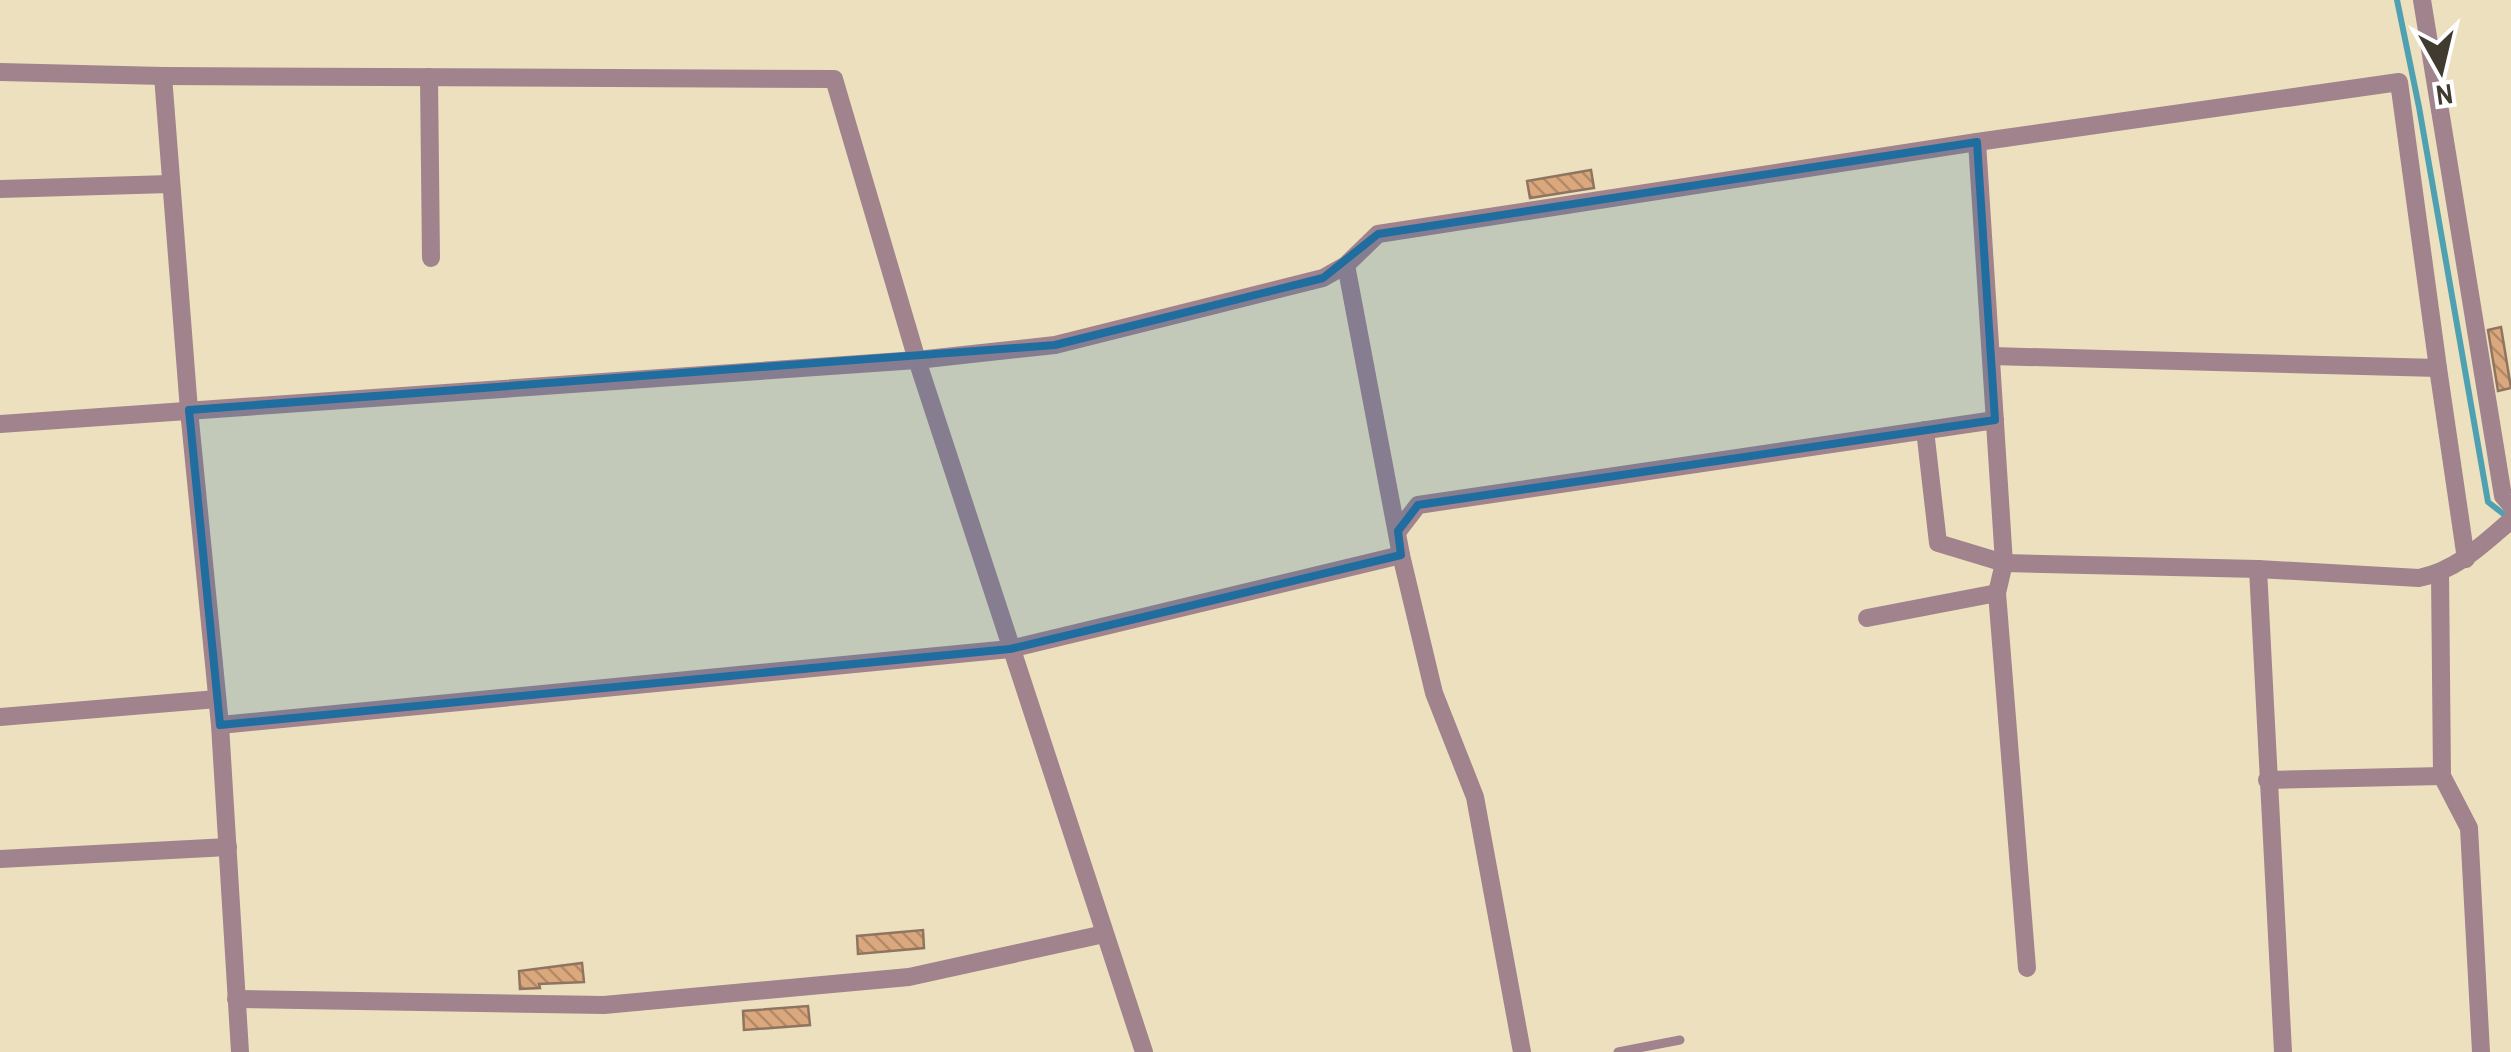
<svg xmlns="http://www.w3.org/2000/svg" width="2511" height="1052" viewBox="0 0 2511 1052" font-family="'Archivo Narrow',sans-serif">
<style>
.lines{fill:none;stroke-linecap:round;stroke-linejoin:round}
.stream{stroke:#4fa1b2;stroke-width:6}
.building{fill:url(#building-back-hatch);stroke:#8f7560;stroke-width:2.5}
.lane{stroke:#a0838c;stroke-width:9}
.street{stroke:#a0838c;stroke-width:18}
.marked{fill:#206da0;fill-opacity:0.2;stroke:#206da0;stroke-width:8;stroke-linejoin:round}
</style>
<defs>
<pattern id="building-back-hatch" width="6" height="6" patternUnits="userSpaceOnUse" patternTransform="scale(2.5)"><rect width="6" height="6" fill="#dba87d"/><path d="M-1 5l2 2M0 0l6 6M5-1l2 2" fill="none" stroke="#b38a67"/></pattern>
</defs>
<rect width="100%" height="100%" fill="#ede0bf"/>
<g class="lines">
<polyline class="stream" points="2397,0 2419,107 2488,502 2510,519"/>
</g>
<g class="building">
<polygon points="1591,170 1594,188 1530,198 1527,181"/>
<polygon points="2501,327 2511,388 2498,391 2488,330"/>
<polygon points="923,930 924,948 858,954 857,936"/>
<polygon points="582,963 584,982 539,984 540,988 520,989 519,971"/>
<polygon points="808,1006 810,1025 744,1030 743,1011"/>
</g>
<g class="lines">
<polyline class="lane" points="1618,1052 1680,1040"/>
<g class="street">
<polyline points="2422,0 2503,496 2511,505"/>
<polyline points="0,72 163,76 834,79 917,360 1144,1052"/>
<polyline points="163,76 189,410 220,725 240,1052"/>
<polyline points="429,77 431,258"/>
<polyline points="1977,142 2004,563 1997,593 2027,968"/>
<polyline points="0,189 170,184"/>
<polyline points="1346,265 1401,555 1434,693 1475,797 1522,1052"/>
<polyline points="2438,368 2466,559"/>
<polyline points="0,424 917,360 1055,345 1323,278 1346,265 1378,234 1977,142 2399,82 2438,368 1992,356"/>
<path d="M 1925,430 L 1938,543 L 2004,563 L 2258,569 L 2419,578 C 2457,570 2482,545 2511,520"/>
<polyline points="1398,531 1418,505 1995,420"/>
<polyline points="2258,569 2283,1052"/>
<polyline points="1867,618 1997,593"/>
<polyline points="0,717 217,699"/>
<polyline points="220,725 1010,649 1401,555"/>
<polyline points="2442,776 2469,828 2481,1052"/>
<polyline points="2267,780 2442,776 2440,573"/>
<polyline points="0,859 228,847"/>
<polyline points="236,999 604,1005 909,977 1104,934"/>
</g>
</g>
<path class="marked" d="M 1977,142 L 1995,420 L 1418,505 L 1398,531 L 1401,555 L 1010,649 L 220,725 L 189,410 L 1055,345 L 1323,278 L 1378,234 Z"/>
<g transform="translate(2441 70) rotate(172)" stroke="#ffffff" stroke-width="8" paint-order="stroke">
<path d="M0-8L18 38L0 25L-18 38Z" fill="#403b2e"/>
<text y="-15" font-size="28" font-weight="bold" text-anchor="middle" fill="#403b2e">N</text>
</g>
</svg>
